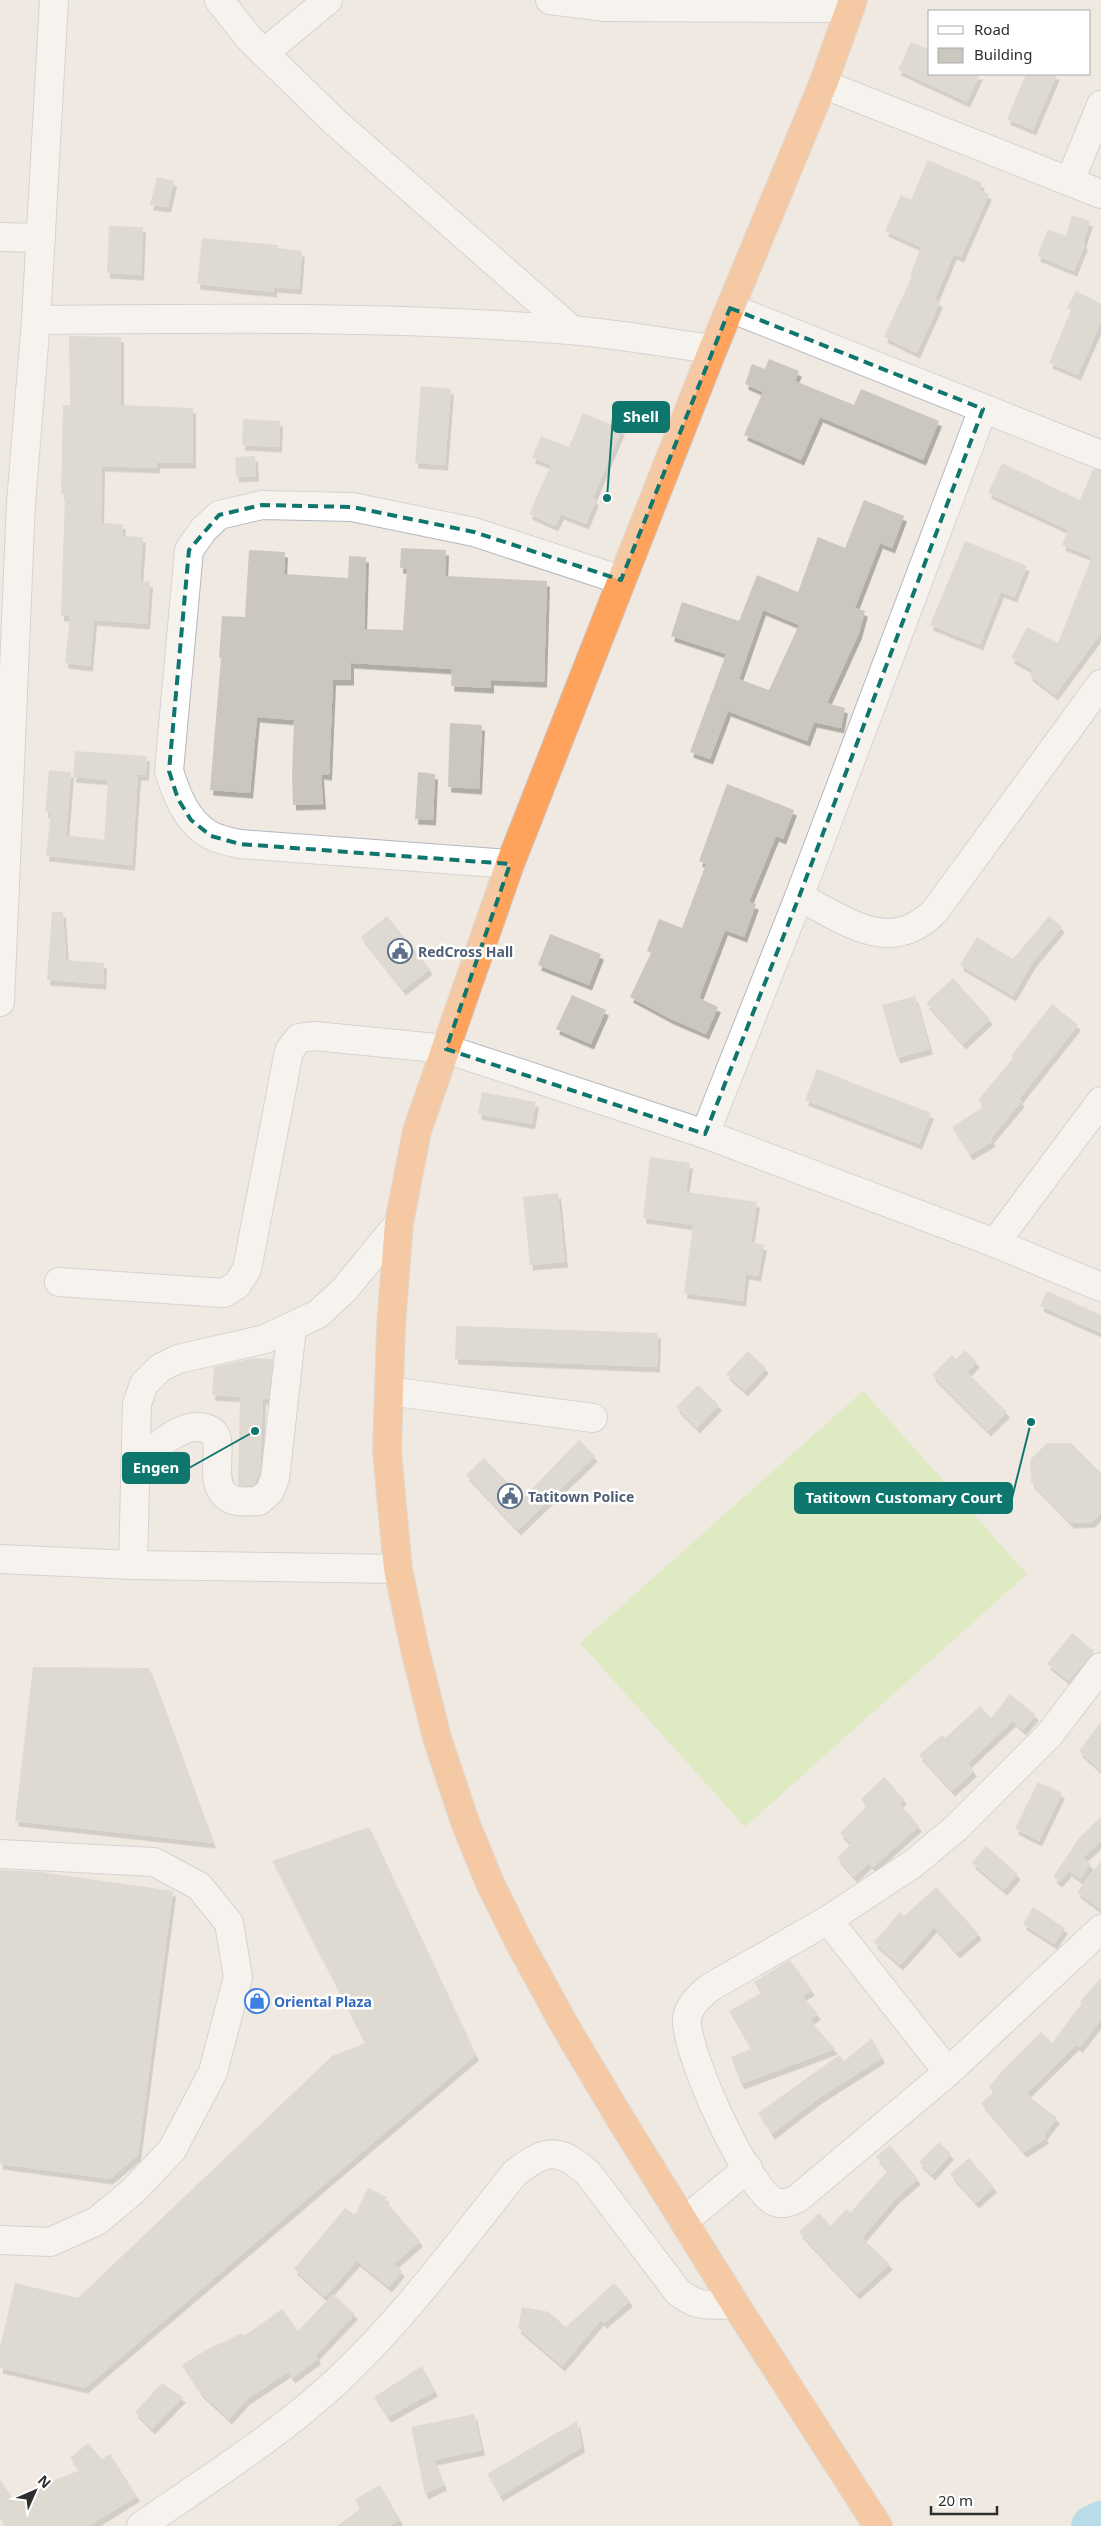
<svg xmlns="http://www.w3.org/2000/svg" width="1101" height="2526" viewBox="0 0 1101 2526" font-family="'Noto Sans',sans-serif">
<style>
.pitch{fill:#c9ec9a}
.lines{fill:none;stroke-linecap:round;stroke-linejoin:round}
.river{stroke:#75cff0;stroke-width:40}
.building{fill:#cbc7bf;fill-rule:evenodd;filter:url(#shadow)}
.minor-casing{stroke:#b4b7c1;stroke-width:30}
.highway-casing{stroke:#c9c9c9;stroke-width:30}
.minor{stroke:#fff;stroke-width:28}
.highway{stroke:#ffa35c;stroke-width:28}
.marked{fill:none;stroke:#0f766e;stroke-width:4;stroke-dasharray:10 6;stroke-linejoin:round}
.labels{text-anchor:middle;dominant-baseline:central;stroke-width:5;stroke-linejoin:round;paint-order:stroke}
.service-label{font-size:14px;font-weight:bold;fill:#4e5e75;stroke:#fff;text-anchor:start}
.shop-label{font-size:14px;font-weight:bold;fill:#366cbe;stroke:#fff;text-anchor:start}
.leader{fill:none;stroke:#0f766e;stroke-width:2}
.callout-dot{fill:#0f766e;stroke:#fff;stroke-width:2}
.callout{fill:#0f766e;stroke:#0f766e;stroke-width:2}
.callout-label{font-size:15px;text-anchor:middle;font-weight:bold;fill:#fff}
</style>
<defs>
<filter id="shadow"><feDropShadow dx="3" dy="5.5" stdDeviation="0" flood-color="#0004"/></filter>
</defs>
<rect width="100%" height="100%" fill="#efe9e1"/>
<polygon class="pitch" points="863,1391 1027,1574 745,1827 580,1643"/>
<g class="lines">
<polyline class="river" points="1091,2526 1101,2521"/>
</g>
<g class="building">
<polygon points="911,42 930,50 930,74 980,74 967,102 898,70"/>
<polygon points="1026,74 1057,74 1033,130 1007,119"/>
<polygon points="928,160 982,183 979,190 989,194 961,257 954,254 935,299 940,302 917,353 884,337 912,276 910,275 921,247 885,231 901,195 911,200"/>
<polygon points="157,177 174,181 168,207 150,205"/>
<polygon points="1072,215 1090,221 1083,243 1085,244 1074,271 1037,256 1048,229 1066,236"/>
<polygon points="109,226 143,227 141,275 107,273"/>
<polygon points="202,238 278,245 278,248 302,251 299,289 274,287 274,292 197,284"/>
<polygon points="1076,291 1101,304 1101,322 1078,375 1049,363 1071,310 1067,308"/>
<polygon points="69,336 121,337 121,405 193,408 193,463 157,463 157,468 102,466 101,523 123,524 122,536 143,537 140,581 150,582 147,624 94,620 90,666 65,663 70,616 61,616 65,494 61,494 63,405 70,405"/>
<polygon points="769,359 799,371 795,381 854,405 861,389 939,421 923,460 820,417 801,460 744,435 763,392 745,384 752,364 765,369"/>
<polygon points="421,386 451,389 445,465 415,463"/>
<polygon points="583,413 622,429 593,498 596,500 586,524 561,514 555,526 529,514 551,465 532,458 541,436 569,447"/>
<polygon points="243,419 280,421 279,447 242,445"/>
<polygon points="255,456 256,476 236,477 235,457"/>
<polygon points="1002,463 1080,500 1093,469 1101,470 1101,633 1055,695 1029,675 1033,670 1011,658 1027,627 1058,643 1092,557 1062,545 1068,530 988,493"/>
<path d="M 864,500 L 904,516 L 892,548 L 880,543 L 855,608 L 865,611 L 859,633 L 827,703 L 845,708 L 841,728 L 814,722 L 807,741 L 728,711 L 710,759 L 690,752 L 726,654 L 671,636 L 682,602 L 739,621 L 757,575 L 798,592 L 818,537 L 845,548 ZM 763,610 L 799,625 L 769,690 L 739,679 Z"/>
<polygon points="965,541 1027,566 1014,597 1001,592 980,645 930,625"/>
<polygon points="401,548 446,550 445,576 547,581 544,682 491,680 491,688 451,686 452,669 351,663 351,680 333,680 329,775 321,774 323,804 293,805 292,776 294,720 257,717 250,793 210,790 221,658 219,658 222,616 245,617 249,550 285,552 284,574 348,578 349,556 366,557 364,629 403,630 407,569 400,568"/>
<polygon points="450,723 482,725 479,789 448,787"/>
<polygon points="75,751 147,756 146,775 138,775 132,865 46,856 51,813 45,812 49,770 71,772 66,835 104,840 108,780 73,777"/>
<polygon points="418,772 435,774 433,820 415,819"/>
<polygon points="727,784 794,810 783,839 776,836 749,902 756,904 744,937 725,930 699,998 718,1007 706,1034 671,1019 630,997 651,953 647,951 659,919 682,928 706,864 699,861"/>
<polygon points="52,912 63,912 66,960 104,963 103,984 47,980"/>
<polygon points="387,916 430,969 403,990 361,937"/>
<polygon points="1049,916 1062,927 1033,962 1013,996 960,965 977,937 1013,959"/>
<polygon points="550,934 601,954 589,985 538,965"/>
<polygon points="953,978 990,1019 963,1044 926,1003"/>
<polygon points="572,995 606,1010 591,1044 556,1029"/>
<polygon points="915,996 930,1049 897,1058 882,1005"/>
<polygon points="1052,1004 1078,1025 1019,1099 1022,1101 991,1138 993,1141 970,1155 952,1127 985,1106 978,1100 1013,1058 1011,1056"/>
<polygon points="817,1069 931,1113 919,1144 805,1100"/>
<polygon points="482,1092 536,1102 532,1124 478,1114"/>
<polygon points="650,1157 690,1163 686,1192 757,1202 751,1242 764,1245 758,1276 746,1274 743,1301 684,1293 693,1225 643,1218"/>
<polygon points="558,1193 565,1262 530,1265 523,1197"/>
<polygon points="1047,1291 1101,1315 1101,1333 1040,1306"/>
<polygon points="456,1326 658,1333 657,1367 455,1359"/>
<polygon points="965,1350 977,1362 967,1372 1007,1412 988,1431 932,1375 952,1355 956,1359"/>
<polygon points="748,1351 766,1368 745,1391 726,1374"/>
<polygon points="254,1358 273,1359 268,1399 263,1399 260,1474 253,1486 240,1486 238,1485 240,1397 212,1395 214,1367"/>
<polygon points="698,1385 719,1405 697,1428 676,1407"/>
<polygon points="579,1440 595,1456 518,1530 466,1475 484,1458 523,1498"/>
<polygon points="1047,1443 1071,1443 1101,1473 1101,1513 1092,1522 1071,1523 1031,1482 1030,1460"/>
<polygon points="1072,1633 1094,1651 1069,1681 1047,1664"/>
<polygon points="33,1667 149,1668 213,1843 15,1821"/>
<polygon points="1010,1694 1036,1715 1023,1730 1013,1721 968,1763 974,1771 952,1791 919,1755 942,1735 945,1738 980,1706 991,1718"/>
<polygon points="1101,1722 1101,1771 1079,1751"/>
<polygon points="884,1777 904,1799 899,1803 919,1826 873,1867 869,1863 854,1877 837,1858 851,1844 840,1833 867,1806 861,1799"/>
<polygon points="1038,1782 1062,1793 1039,1841 1015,1829"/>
<polygon points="1101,1817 1101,1841 1083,1858 1091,1864 1080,1879 1069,1871 1059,1882 1053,1877 1079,1838"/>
<polygon points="369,1827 476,2055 85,2388 0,2368 0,2348 15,2283 78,2298 332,2056 365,2043 272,1861"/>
<polygon points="986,1846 1018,1874 1004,1890 972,1863"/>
<polygon points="1101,1861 1101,1910 1077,1892"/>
<polygon points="0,1870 41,1872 173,1891 138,2155 110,2179 0,2164"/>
<polygon points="936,1887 979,1934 957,1953 934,1927 900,1965 874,1942 900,1912 904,1916"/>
<polygon points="1033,1907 1065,1928 1054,1944 1023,1924"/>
<polygon points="790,1960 812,1990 802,1996 818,2014 810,2020 835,2049 741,2084 731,2057 751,2049 729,2011 761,1993 754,1982"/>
<polygon points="1101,1978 1101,2022 1100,2021 1080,2047 1076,2045 1026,2094 1057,2118 1044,2135 1046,2138 1024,2152 981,2103 994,2092 989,2087 1000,2073 1041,2032 1052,2043 1082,2003 1080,2001"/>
<polygon points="872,2038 882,2058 819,2098 772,2134 758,2113 839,2055 844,2061"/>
<polygon points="939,2142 951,2154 932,2175 919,2162"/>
<polygon points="890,2145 918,2179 896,2198 862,2238 890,2264 857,2294 799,2232 819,2213 831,2226 846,2209 850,2213 888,2170 876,2157"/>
<polygon points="969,2158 994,2187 976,2203 950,2174"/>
<polygon points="368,2188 387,2197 385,2200 420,2241 394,2264 402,2271 389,2287 357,2261 325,2297 294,2269 345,2208 355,2215"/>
<polygon points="614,2283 630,2301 604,2323 601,2320 562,2366 518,2328 522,2307 549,2312 566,2327"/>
<polygon points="333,2294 355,2314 316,2355 318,2359 292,2378 288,2372 246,2400 229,2419 200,2392 182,2365 206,2350 242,2333 244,2336 282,2309 298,2331"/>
<polygon points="422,2366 435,2391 388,2417 374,2397"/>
<polygon points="162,2383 183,2397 152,2429 135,2412"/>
<polygon points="474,2414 482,2450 434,2460 444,2485 425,2494 411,2427"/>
<polygon points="577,2421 582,2447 500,2496 487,2474"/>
<polygon points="88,2443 102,2459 110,2454 137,2496 89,2526 6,2526 0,2518 0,2479 12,2497 80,2470 70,2458"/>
<polygon points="380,2485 400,2520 390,2526 337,2526 360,2509 355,2499"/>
</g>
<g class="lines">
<defs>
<g id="minor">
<polyline points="219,0 249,38 335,122 572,330"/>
<polyline points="550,0 605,7 850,8"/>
<polyline points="264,53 328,0"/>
<polyline points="823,84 1101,194"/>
<polyline points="1070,181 1101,105"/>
<polyline points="0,237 41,238"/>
<polyline points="730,308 1101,455"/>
<path d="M 36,320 C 214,318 393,316 570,330 C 618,334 666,343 713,349"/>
<path d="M 510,864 L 240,844 C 231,842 219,840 210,835 C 186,821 177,796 169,771 L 189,550 L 204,529 L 219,515 L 262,505 L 352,507 L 474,532 L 621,580"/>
<path d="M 799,897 C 846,920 890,957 935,911 L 1101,684"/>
<polyline points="0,1002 21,503 36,320 54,0"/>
<polyline points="705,1134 799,897 983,409"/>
<polyline points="995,1243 1101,1101"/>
<polyline points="59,1282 224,1293 237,1285 247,1269 289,1051 299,1038 315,1036 446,1049 705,1134 995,1243 1101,1287"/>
<polyline points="389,1391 593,1418"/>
<path d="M 135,1464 C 153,1450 183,1419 208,1429 C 213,1431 217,1436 217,1441 C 220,1457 211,1484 226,1496 C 235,1504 248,1501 259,1501 L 270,1491 L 275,1478 L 292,1328"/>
<polyline points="0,1559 133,1565 398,1569"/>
<polyline points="133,1565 137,1404 144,1384 160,1368 178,1359 265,1339 318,1314 344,1290 399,1223"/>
<path d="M 1101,1667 L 1050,1734 L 956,1828 L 914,1863 L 828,1920 L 709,1988 C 700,1996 689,2005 687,2018 C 684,2050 747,2189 775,2202 C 782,2205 790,2202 797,2199 L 948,2072 L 1101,1929"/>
<polyline points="0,1854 154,1862 199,1886 229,1923 238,1977 213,2072 172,2150 133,2191 97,2221 50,2242 0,2240"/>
<polyline points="828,1920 948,2072"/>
<polyline points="684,2221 748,2168"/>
<path d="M 141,2526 C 204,2482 270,2441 327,2390 C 398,2326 456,2247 515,2173 C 546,2149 558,2147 588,2173 L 678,2292 C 698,2308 710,2305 735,2304"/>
</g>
<polyline id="highway" points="853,0 823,84 713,349 510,864 417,1131 399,1223 391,1326 387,1452 398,1569 415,1650 437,1738 465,1822 489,1881 518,1940 565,2026 621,2120 735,2304 878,2526"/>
</defs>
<use href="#minor" class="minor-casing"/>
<use href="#highway" class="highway-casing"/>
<use href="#minor" class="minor"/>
<use href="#highway" class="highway"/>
</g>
<path d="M0 0H1101V2526H0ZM 730,308 L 983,409 L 799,897 L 705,1134 L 446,1049 L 510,864 L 240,844 L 211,836 L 191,820 L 178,799 L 169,771 L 189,550 L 219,515 L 262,505 L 352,507 L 474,532 L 621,580 Z" fill="#efe9e1" fill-opacity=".55" fill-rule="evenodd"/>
<path class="marked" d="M 730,308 L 983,409 L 799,897 L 705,1134 L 446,1049 L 510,864 L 240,844 L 211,836 L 191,820 L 178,799 L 169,771 L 189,550 L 219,515 L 262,505 L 352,507 L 474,532 L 621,580 Z"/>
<defs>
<symbol id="civic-ring" viewBox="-11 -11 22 22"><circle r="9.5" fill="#fff" stroke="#5c6f8a" stroke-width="1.5"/><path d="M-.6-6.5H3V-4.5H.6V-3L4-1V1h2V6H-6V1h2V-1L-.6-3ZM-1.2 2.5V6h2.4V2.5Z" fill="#5c6f8a"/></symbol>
<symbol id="shop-ring" viewBox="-11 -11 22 22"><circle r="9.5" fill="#fff" stroke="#3f7fe0" stroke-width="1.5"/><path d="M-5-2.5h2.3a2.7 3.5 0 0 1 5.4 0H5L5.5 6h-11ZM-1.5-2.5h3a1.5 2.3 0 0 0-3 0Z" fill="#3f7fe0"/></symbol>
</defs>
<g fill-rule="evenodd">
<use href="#civic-ring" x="386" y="937" width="28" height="28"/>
<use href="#civic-ring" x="496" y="1482" width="28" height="28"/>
<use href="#shop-ring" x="243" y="1987" width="28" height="28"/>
</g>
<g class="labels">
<g class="service-label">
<text x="418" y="951">RedCross Hall</text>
<text x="528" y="1496">Tatitown Police</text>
</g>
<g class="shop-label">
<text x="274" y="2001">Oriental Plaza</text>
</g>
</g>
<path class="leader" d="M607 498L613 417M255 1431L189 1468M1031 1422L1012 1498"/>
<g class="callout-dot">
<circle cx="607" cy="498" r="5"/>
<circle cx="255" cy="1431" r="5"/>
<circle cx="1031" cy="1422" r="5"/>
</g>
<g class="callout">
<rect x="613" y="402" width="56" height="30" rx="5"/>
<rect x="123" y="1453" width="66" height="30" rx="5"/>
<rect x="795" y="1483" width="217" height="30" rx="5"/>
</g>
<g class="callout-label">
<text x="641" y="422">Shell</text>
<text x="156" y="1473">Engen</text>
<text x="904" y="1503">Tatitown Customary Court</text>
</g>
<rect x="928" y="10" width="162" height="65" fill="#ffffff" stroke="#ababab"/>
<rect x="938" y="26" width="25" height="8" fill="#ffffff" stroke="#ababab"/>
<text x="974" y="35" font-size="15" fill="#2e2e2e">Road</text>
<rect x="938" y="48" width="25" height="15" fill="#cbc7bf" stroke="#ababab"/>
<text x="974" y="60" font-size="15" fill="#2e2e2e">Building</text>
<g transform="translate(35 2491) rotate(45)" stroke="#ffffff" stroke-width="4" paint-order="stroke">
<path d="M0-4L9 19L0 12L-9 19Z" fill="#2e2e2e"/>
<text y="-8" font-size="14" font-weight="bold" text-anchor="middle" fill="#2e2e2e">N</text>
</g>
<path d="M931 2506v8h66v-8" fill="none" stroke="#2e2e2e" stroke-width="2.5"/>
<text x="938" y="2506" font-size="15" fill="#2e2e2e" stroke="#ffffff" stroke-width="4" paint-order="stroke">20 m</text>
</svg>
